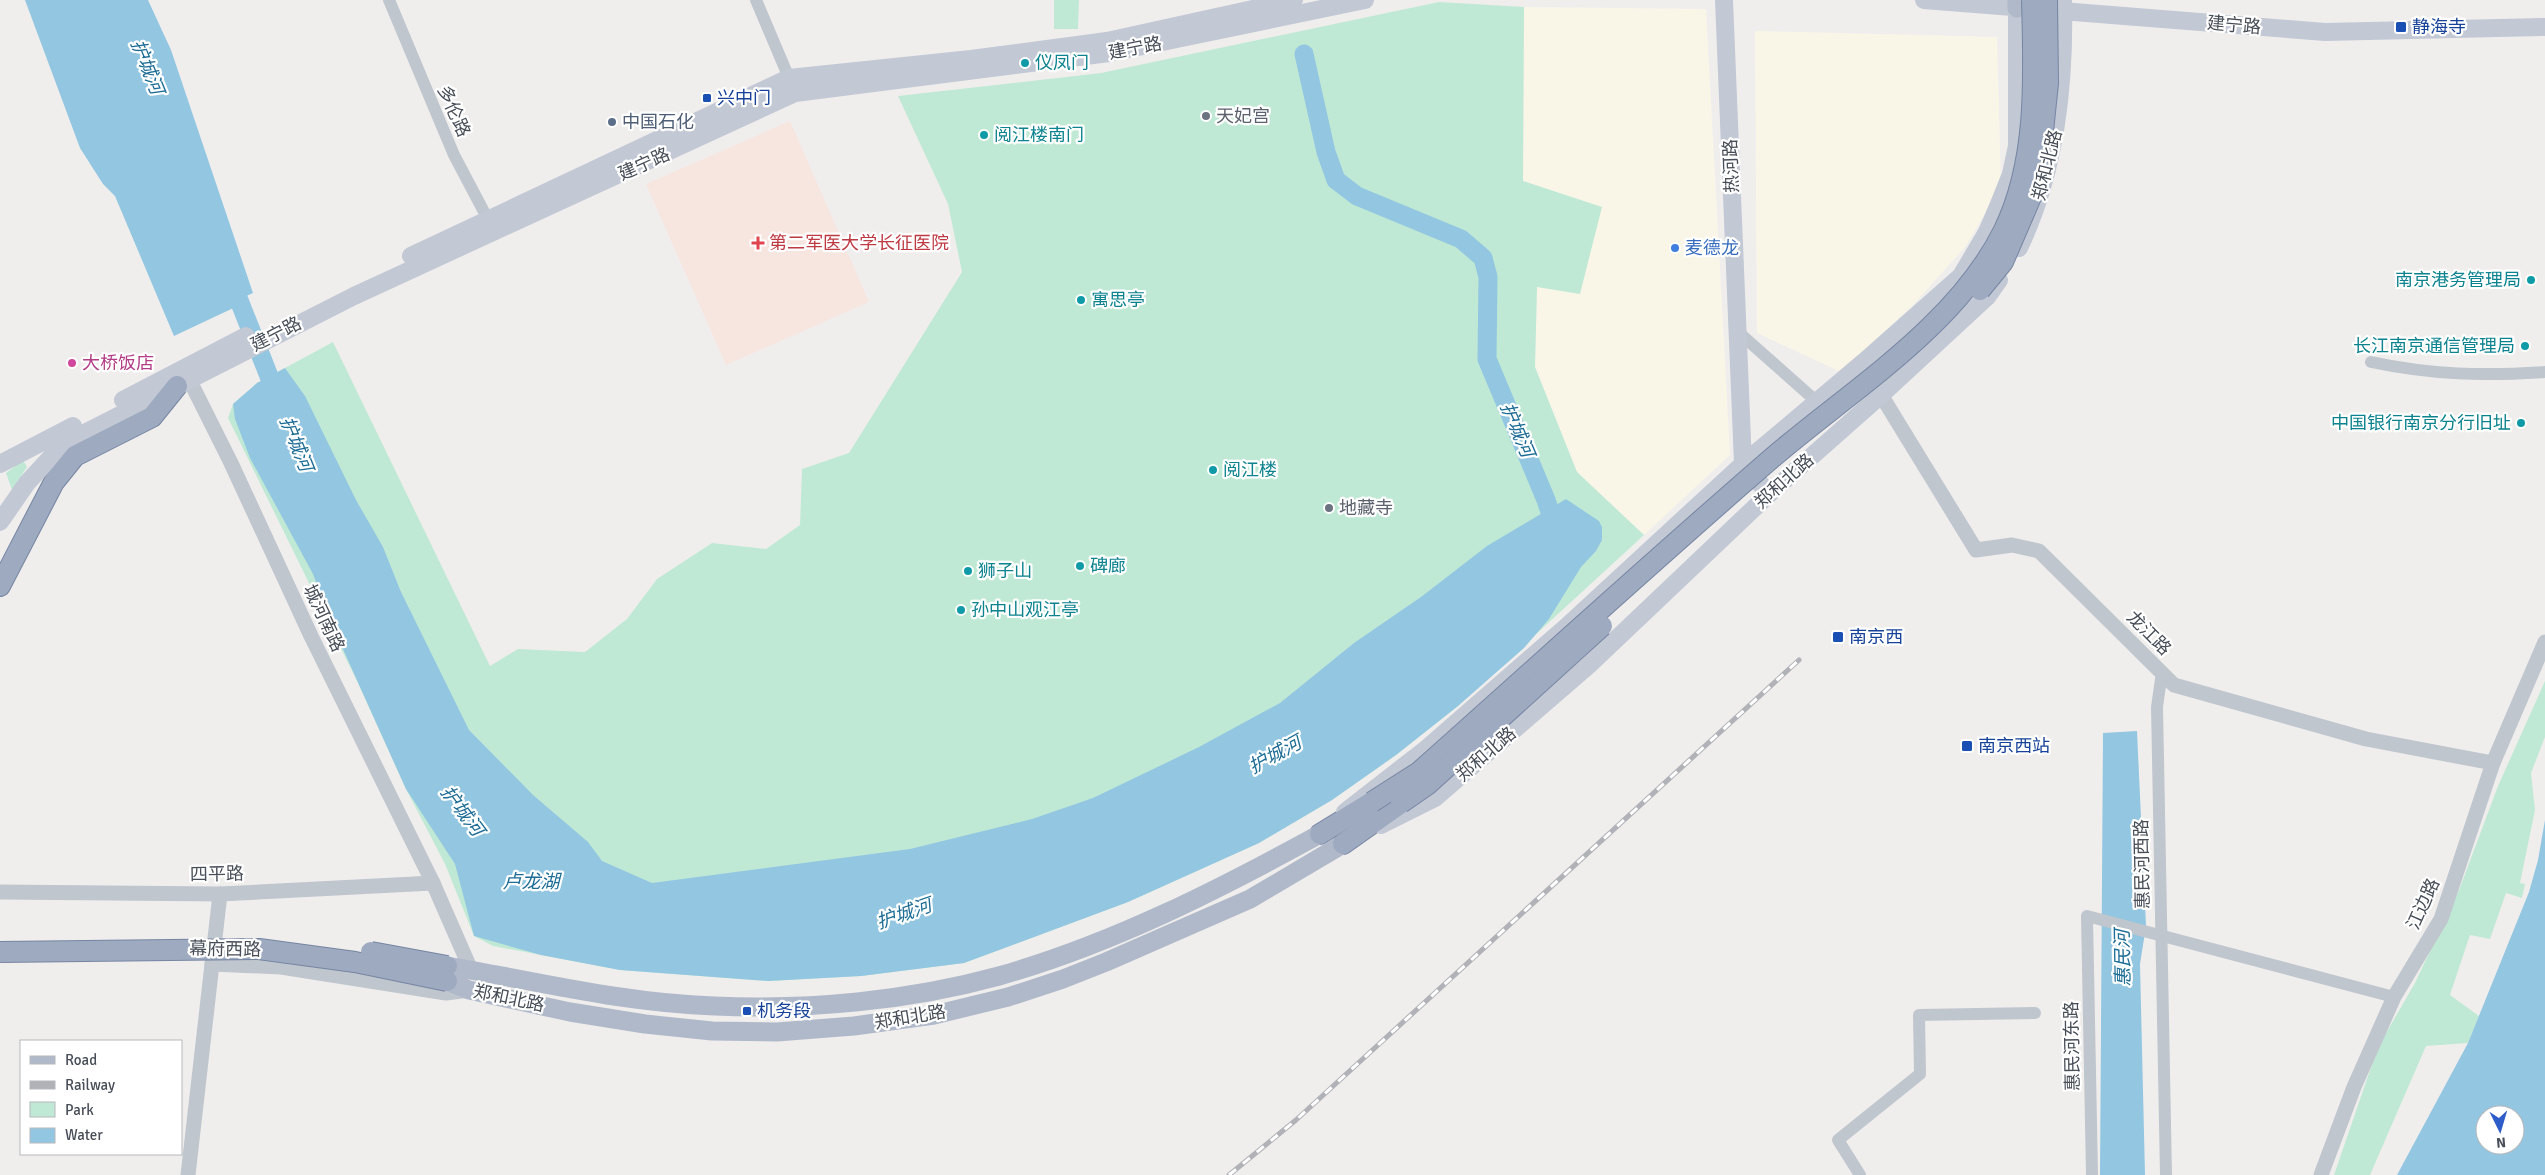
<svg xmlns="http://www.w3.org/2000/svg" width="2545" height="1175" viewBox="0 0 2545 1175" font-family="Signika,'Noto Sans SC',sans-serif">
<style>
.commercial{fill:#f9f6e8}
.medical{fill:#f7e5e0}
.green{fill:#c0e9d5}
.water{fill:#92c6e1;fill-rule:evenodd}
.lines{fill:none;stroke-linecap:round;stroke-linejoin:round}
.river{stroke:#92c6e1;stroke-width:19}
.trunk-casing{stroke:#7685a2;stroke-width:22}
.minor{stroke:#c0c6ce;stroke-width:12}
.tertiary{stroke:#c0c6ce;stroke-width:15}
.secondary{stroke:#c2c8d4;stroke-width:18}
.primary{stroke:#b0b9c9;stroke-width:19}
.trunk{stroke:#9daac0;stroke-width:20}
.rail-casing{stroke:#b0b2b7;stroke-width:5}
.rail{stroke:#fff;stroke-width:3;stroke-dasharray:9;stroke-linecap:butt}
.trunk-bridge-casing{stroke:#7685a2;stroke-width:22;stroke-linecap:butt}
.trunk-bridge{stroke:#9daac0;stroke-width:20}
.transit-dot{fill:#1a4fb4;stroke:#fff;stroke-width:2}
.culture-dot{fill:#0f9aa8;stroke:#fff;stroke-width:2}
.worship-dot{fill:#6b7280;stroke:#fff;stroke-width:2}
.service-dot{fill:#5c6f8a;stroke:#fff;stroke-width:2}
.health-dot{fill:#e0444e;stroke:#fff;stroke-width:2}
.shop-dot{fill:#3f7fe0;stroke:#fff;stroke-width:2}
.hotel-dot{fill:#d1479c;stroke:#fff;stroke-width:2}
.labels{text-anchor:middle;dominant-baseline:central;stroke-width:4.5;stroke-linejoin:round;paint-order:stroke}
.street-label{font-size:18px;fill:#484e58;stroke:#fff}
.transit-label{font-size:18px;fill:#164399;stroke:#fff;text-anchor:start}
.culture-label{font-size:18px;fill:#0d838f;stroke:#fff;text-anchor:start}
.worship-label{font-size:18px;fill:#5b616d;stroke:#fff;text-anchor:start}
.service-label{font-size:18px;fill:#4e5e75;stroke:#fff;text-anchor:start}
.health-label{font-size:18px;fill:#be3a42;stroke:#fff;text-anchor:start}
.shop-label{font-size:18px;fill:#366cbe;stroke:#fff;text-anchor:start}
.hotel-label{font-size:18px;fill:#b23c85;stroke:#fff;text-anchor:start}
.water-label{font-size:19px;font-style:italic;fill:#1d6d96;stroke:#fff}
</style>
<rect width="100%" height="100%" fill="#f0eeed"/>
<g class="commercial">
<polygon points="1524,7 1706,9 1730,455 1644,535 1577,472 1535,367 1537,286 1523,181"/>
<polygon points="1755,31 1997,37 2001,187 1965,247 1912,306 1841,372 1757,333"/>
</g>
<polygon class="medical" points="790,121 869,302 726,365 646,184"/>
<g class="green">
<polygon points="1054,0 1079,0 1078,29 1054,29"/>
<polygon points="1439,2 1524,7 1523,181 1602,207 1580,294 1537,287 1535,367 1577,472 1644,535 1458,706 1396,755 1332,800 1259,843 1128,902 964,963 861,976 768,981 620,970 493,946 474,936 445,864 406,789 356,679 228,418 233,404 257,383 333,342 490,666 518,649 585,652 627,619 657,579 712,543 766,549 800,525 802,469 849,453 962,272 948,204 898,96 1101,73"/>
<polygon points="23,460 27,467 12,490 6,473"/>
<polygon points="2545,681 2545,737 2531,773 2535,810 2520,883 2525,884 2522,898 2506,893 2490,939 2470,935 2450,995 2479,1016 2468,1043 2426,1046 2370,1175 2334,1175 2378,1047 2415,983 2459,890 2498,786"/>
</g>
<g class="water">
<polygon points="25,0 148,0 171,50 253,293 242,298 244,303 174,336 115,196 103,184 80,148"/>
<polygon points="285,368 305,396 356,500 383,547 401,592 469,730 533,795 588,842 602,861 652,883 910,849 1032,819 1093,798 1199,747 1280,703 1354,643 1421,597 1487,546 1566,499 1599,521 1602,527 1602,540 1596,551 1581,567 1549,619 1524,648 1458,706 1396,755 1332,800 1259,843 1128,902 964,963 861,976 768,981 620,970 541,955 474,936 455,864 406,789 333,627 313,574 250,458 235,419 233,404 257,383"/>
<polygon points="2137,731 2146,926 2140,964 2145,1175 2100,1175 2103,733"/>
<path d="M 2545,820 L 2545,1175 L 2397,1175 L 2468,1043 L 2529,892 L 2538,860 ZM 2485,1115 L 2515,1115 L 2515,1145 L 2485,1145 Z"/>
</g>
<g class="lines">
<g class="river">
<polyline points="1304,54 1326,152 1336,180 1357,196 1461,239 1483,258 1488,277 1487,359 1546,500 1557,533"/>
<polyline points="231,280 278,399"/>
</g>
<defs>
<g id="trunk">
<polyline points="0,586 54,482 75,456 152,417 177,386"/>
<polyline points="1320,834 1372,802"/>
<polyline points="1343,844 1401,803"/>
</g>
</defs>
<use href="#trunk" class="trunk-casing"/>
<g class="minor">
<polyline points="389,0 454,155 492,227"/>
<polyline points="756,0 792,85"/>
<polyline points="1737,331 1816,401 1825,401"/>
<path d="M 2371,362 C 2433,375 2482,376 2545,372"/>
<polyline points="2162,672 2157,707 2166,1175"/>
<polyline points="1860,1175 1838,1140 1920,1074 1919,1015 2035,1013"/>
<polyline points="2092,1175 2087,916 2394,997"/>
</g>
<g class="tertiary">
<polyline points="185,371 231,463 311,636 433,883 471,970"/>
<polyline points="1881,395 1976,550 2012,545 2039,551 2174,685 2366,739 2493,763"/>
<polyline points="0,892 220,894 433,883"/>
<polyline points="212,964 281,967 446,993 469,990"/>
<polyline points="188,1175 220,894"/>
<polyline points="2321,1175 2354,1087 2394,997 2441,919 2493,763 2545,642"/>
</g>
<g class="secondary">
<polyline points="1724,0 1743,464 1769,494"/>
<polyline points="1924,0 2325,32 2545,27"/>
<path d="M 2019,248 C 2056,170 2065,85 2063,0"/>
<polyline points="411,256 789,78 971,59 1107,41 1294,0"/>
<polyline points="123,400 246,336"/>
<polyline points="0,464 73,426"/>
<polyline points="0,522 27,483 63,444 354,296 795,93 1109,53 1365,0"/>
<polyline points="1345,812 1426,749 1565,628 1743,464 1865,361 1961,276 1987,232 1999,204 2011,174 2017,146 2017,8"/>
<polyline points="1381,825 1435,798 1589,665 1769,494 1881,395 1987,297 1999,280"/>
</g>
<g class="primary">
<polyline points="2017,0 2017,8"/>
<path d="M 447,966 C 536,981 623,1003 714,1006 C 808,1010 908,1001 999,976 C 1112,944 1218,890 1320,834"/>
<polyline points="447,981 469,990 570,1012 645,1024 712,1031 777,1032 854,1026 934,1015 1008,997 1063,979 1106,962 1250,899 1343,844"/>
</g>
<use href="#trunk" class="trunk"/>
<defs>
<polyline id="rail" points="1229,1175 1296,1120 1799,660"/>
</defs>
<use href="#rail" class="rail-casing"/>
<use href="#rail" class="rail"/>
<defs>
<g id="trunk-bridge">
<polyline points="1980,290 2003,262 2031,197 2040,160 2048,83 2047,0"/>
<path d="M 1372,802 L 1419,772 C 1537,667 1653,561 1772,458 C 1851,390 1957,326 2004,230 C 2038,160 2034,76 2032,0"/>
<polyline points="1401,803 1427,785 1602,626"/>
<polyline points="0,952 259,949 355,962 447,981"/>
<polyline points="371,952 447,966"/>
</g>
</defs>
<use href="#trunk-bridge" class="trunk-bridge-casing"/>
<use href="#trunk-bridge" class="trunk-bridge"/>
</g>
<g class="transit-dot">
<rect x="2395" y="21" width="12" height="12" rx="2.5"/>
<rect x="702" y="93" width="10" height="10" rx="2.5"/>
<rect x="1832" y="631" width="12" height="12" rx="2.5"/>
<rect x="1961" y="740" width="12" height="12" rx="2.5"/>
<rect x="742" y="1006" width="10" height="10" rx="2.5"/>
</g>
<g class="culture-dot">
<circle cx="1025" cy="63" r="5"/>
<circle cx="984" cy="135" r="5"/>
<circle cx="2531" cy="280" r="5"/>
<circle cx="1081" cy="300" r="5"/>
<circle cx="2525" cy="346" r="5"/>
<circle cx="2521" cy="423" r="5"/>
<circle cx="1213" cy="470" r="5"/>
<circle cx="1080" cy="566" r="5"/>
<circle cx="968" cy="571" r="5"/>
<circle cx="961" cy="610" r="5"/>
</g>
<g class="worship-dot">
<circle cx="1206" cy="116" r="5"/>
<circle cx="1329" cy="508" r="5"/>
</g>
<circle class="service-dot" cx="612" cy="122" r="5"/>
<path class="health-dot" d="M755.5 235.5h5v5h5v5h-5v5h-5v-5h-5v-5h5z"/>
<circle class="shop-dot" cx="1675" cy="248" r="5"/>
<circle class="hotel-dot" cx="72" cy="363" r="5"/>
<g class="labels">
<g class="street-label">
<text transform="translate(2234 25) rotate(5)">建宁路</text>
<text transform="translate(1135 48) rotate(-11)">建宁路</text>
<text transform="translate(454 111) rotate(66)">多伦路</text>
<text transform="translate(644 164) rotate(-24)">建宁路</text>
<text transform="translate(2047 165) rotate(-76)">郑和北路</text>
<text transform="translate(1731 166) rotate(-92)">热河路</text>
<text transform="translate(276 334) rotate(-27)">建宁路</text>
<text transform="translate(1784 481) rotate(-42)">郑和北路</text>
<text transform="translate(324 618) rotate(65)">城河南路</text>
<text transform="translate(2149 633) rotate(45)">龙江路</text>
<text transform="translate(1486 754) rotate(-41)">郑和北路</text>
<text transform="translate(2142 864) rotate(-91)">惠民河西路</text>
<text transform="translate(217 874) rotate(-1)">四平路</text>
<text transform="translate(2423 904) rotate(-66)">江边路</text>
<text transform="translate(225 949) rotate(1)">幕府西路</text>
<text transform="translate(509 998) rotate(12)">郑和北路</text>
<text transform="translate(910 1017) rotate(-9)">郑和北路</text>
<text transform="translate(2072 1046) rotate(-91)">惠民河东路</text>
</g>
<g class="transit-label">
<text x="2412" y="27">静海寺</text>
<text x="717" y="98">兴中门</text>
<text x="1849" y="637">南京西</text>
<text x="1978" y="746">南京西站</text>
<text x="757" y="1011">机务段</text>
</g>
<g class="culture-label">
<text x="1035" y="63">仪凤门</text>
<text x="994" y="135">阅江楼南门</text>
<text x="2521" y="280" text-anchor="end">南京港务管理局</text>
<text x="1091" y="300">寓思亭</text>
<text x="2515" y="346" text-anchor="end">长江南京通信管理局</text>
<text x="2511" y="423" text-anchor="end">中国银行南京分行旧址</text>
<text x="1223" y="470">阅江楼</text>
<text x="1090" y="566">碑廊</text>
<text x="978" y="571">狮子山</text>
<text x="971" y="610">孙中山观江亭</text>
</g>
<g class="worship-label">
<text x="1216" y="116">天妃宫</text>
<text x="1339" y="508">地藏寺</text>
</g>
<g class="service-label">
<text x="622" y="122">中国石化</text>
</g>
<g class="health-label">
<text x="769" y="243">第二军医大学长征医院</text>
</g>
<g class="shop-label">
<text x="1685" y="248">麦德龙</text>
</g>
<g class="hotel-label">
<text x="82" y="363">大桥饭店</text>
</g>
<g class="water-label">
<text transform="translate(147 67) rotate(68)">护城河</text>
<text transform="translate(1517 430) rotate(67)">护城河</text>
<text transform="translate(296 444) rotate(68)">护城河</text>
<text transform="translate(1275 755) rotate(-29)">护城河</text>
<text transform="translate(462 811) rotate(53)">护城河</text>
<text x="531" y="882">卢龙湖</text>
<text transform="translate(904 914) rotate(-19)">护城河</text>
<text transform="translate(2123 958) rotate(-91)">惠民河</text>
</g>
</g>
<rect x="20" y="1040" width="162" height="115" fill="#ffffff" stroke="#b6b8bc"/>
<rect x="30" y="1056" width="25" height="8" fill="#b0b9c9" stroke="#b6b8bc"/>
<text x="65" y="1065" font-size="15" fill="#484e58">Road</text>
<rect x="30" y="1081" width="25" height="8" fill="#b0b2b7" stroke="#b6b8bc"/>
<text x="65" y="1090" font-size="15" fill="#484e58">Railway</text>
<rect x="30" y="1102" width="25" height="15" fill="#c0e9d5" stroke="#b6b8bc"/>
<text x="65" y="1115" font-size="15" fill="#484e58">Park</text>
<rect x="30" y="1128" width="25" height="15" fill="#92c6e1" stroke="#b6b8bc"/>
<text x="65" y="1140" font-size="15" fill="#484e58">Water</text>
<g transform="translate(2500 1130) rotate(175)"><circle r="24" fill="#ffffff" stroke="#b6b8bc"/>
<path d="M0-4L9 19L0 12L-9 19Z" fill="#2e5dc9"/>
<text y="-8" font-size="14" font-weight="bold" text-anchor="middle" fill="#484e58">N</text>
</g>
</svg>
